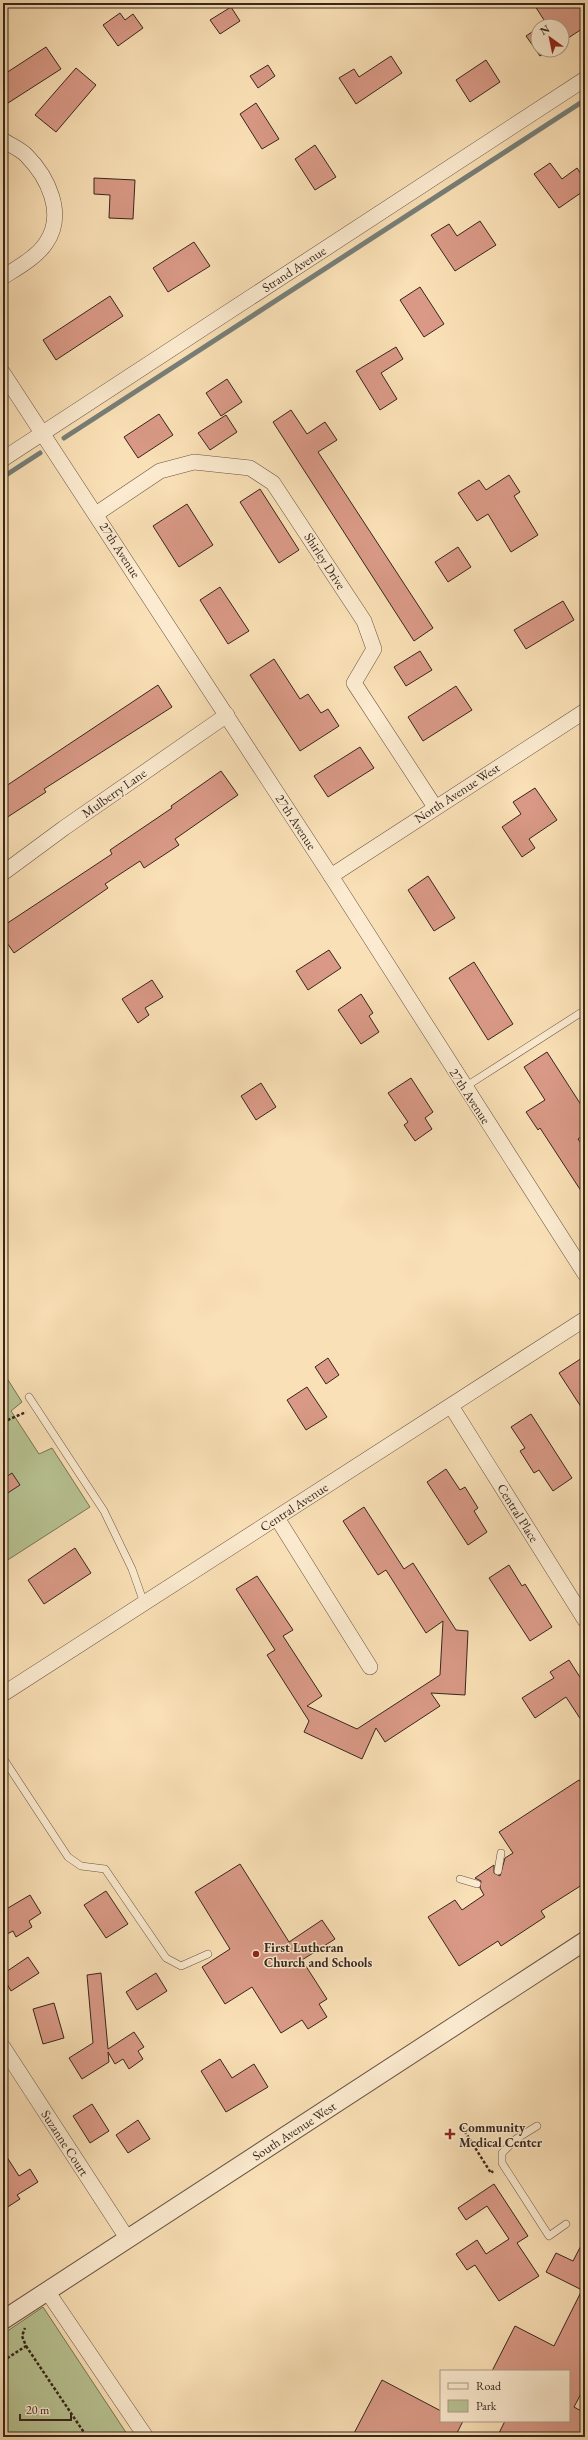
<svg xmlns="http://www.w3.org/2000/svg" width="588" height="2440" viewBox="0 0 588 2440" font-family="'EB Garamond',serif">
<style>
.green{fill:#b8c393;stroke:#787458}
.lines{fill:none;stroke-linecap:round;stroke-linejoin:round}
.stream{stroke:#777f79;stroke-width:5}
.building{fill:#d99986;stroke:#37261d}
.service-casing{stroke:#685443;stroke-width:8}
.minor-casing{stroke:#685443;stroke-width:16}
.tertiary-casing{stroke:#685443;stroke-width:20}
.path{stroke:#37261d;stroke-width:2.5;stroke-dasharray:3 2;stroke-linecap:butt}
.service{stroke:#fcebd0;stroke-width:7}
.minor{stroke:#fcebd0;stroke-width:15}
.tertiary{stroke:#fcebd0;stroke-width:18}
.poi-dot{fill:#8f2418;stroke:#fcebd0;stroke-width:1.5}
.labels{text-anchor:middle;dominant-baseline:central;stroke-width:3;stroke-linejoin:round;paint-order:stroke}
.street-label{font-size:13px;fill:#37261d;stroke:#fcebd0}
.poi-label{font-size:13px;font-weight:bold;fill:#37261d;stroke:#fcebd0;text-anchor:start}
</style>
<rect width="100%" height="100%" fill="#fae0b6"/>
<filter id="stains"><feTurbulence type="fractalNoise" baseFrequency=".005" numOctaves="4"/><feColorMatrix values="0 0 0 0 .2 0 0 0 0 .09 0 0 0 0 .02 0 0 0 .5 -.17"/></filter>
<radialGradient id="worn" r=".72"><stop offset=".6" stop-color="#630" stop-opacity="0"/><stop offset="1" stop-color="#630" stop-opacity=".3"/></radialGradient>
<g class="green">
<polygon points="3,1372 22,1402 11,1411 39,1454 52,1448 90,1507 3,1563"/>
<polygon points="43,2307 129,2437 3,2437 3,2334"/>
</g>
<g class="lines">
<g class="stream">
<polyline points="64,438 585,100"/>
<polyline points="3,477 40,453"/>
</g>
</g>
<g class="building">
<polygon points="533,3 585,3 585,27 562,42 562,26 541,26 546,23"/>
<polygon points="231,7 240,21 220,34 210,20"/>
<polygon points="120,13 125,20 133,14 143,28 118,46 103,25"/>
<polygon points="538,28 538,50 550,50 540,56 526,36"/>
<polygon points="46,47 61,69 8,103 3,96 3,75"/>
<polygon points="391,56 402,73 356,104 339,78 354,69 359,77"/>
<polygon points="486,60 500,82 470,102 456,80"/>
<polygon points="268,65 275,76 258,88 250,76"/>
<polygon points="76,68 96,85 56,132 35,115"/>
<polygon points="256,103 279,139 262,149 240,114"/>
<polygon points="315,145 336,177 315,190 295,159"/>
<polygon points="550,163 562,179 577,168 585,180 585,190 559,208 534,174"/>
<polygon points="94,178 135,180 133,219 109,218 110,195 94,194"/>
<polygon points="480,221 496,245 455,271 431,235 449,224 457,236"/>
<polygon points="194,242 210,266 168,292 153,268"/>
<polygon points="420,287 444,324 424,337 400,300"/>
<polygon points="110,296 123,316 56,360 43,340"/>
<polygon points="396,347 403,359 381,373 397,399 380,410 356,371"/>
<polygon points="227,379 242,402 221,416 206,393"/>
<polygon points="291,410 307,434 325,422 337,440 318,452 433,628 414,641 273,422"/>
<polygon points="159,414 173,435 138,458 124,437"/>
<polygon points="226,415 237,432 210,450 198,433"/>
<polygon points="509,475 520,492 514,496 538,535 511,552 488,514 477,521 458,493 479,480 486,490"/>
<polygon points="260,489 299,550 279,563 240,502"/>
<polygon points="187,504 213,545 179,567 153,526"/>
<polygon points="458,547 471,567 448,582 435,562"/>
<polygon points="220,587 249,631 228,644 200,600"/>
<polygon points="563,601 574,620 526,649 514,630"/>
<polygon points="420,651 432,670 406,686 394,667"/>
<polygon points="274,659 300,699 308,694 321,713 328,709 339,726 300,751 250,675"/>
<polygon points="158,685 172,707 44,789 46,792 3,820 3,788"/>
<polygon points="456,686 472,710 423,741 408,717"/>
<polygon points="360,747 374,768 328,797 314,776"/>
<polygon points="221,771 238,795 175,839 179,845 144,868 140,861 105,884 108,888 14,953 3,937 3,926 112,854 110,850 172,808 171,806"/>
<polygon points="535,788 557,820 529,839 535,848 522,857 502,827 521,814 513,802"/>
<polygon points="428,876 455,918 434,931 408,890"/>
<polygon points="329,950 341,968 308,990 296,971"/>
<polygon points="474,962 513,1024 488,1040 449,978"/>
<polygon points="152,980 163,997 145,1008 149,1015 138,1023 122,999"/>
<polygon points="361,994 373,1013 369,1016 379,1032 361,1044 338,1010"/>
<polygon points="547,1052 585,1111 585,1134 578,1139 585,1149 585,1197 540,1128 538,1130 526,1112 545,1100 524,1067"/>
<polygon points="411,1078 433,1112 425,1118 432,1129 415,1141 404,1125 408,1122 388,1093"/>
<polygon points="261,1083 276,1107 256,1120 241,1096"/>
<polygon points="585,1356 585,1413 559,1373"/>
<polygon points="328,1358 339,1375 326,1384 315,1367"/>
<polygon points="307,1387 327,1417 306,1430 287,1400"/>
<polygon points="531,1414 572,1478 553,1491 539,1470 534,1473 520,1451 525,1448 511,1427"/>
<polygon points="446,1469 460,1490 465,1487 478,1508 474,1511 487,1532 468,1545 427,1482"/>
<polygon points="12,1473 20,1485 3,1496 3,1479"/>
<polygon points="364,1507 404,1569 413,1563 456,1630 468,1631 465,1695 431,1693 440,1706 385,1742 376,1728 362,1759 304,1732 309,1721 267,1655 275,1650 236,1589 257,1576 293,1630 283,1636 322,1696 307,1706 357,1729 440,1675 443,1621 426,1633 386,1570 378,1575 343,1521"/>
<polygon points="75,1548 91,1573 44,1604 28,1580"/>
<polygon points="509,1565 522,1586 525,1584 552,1627 530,1641 489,1578"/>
<polygon points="569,1660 585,1685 585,1726 566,1697 535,1718 522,1698 554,1678 550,1672"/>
<polygon points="579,1780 585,1788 585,1883 541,1911 545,1917 501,1946 498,1941 459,1966 428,1917 455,1900 462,1910 484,1895 480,1888 481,1881 475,1878 494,1865 494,1873 500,1876 505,1858 513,1853 499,1832"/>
<polygon points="240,1864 289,1942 322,1920 335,1939 302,1960 327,1999 319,2004 327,2017 308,2029 302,2020 281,2033 252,1987 225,2004 202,1967 230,1949 195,1892"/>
<polygon points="106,1891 128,1924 106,1938 84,1905"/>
<polygon points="30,1895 41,1913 29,1921 32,1927 16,1937 13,1931 3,1936 3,1911"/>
<polygon points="28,1957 39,1973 11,1991 3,1977 3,1974"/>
<polygon points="101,1973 108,2049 134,2032 144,2047 138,2051 143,2059 129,2069 123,2059 115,2064 108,2052 109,2062 82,2079 69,2058 93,2043 87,1975"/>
<polygon points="156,1973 167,1991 137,2010 126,1992"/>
<polygon points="54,2003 64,2038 43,2044 33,2009"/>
<polygon points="220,2059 232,2078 254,2064 268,2087 226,2112 201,2071"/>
<polygon points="92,2104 109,2131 90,2143 73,2116"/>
<polygon points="138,2120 150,2139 128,2153 116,2135"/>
<polygon points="3,2151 19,2176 30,2169 38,2182 17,2195 20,2199 3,2210"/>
<polygon points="494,2184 528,2236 517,2243 539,2276 499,2301 475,2265 467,2270 456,2254 477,2240 486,2254 509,2239 487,2206 466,2220 458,2208"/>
<polygon points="585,2238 585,2386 574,2407 585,2413 585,2437 497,2437 505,2421 569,2421 569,2371 492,2371 515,2326 554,2346 582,2290 546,2272 556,2253 573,2261"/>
<polygon points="382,2380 441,2411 441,2421 463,2421 455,2437 352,2437"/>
</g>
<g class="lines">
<defs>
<g id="service">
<polyline points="465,1087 585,1010"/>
<polyline points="29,1397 104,1511 132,1569 144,1603"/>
<polyline points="3,1758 68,1857 81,1866 105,1869 166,1958 181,1966 208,1954"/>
<polyline points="498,1871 501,1853"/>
<polyline points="460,1879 477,1884"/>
<polyline points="537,2126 516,2139 502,2153 502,2163 549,2236 566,2224"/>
</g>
<g id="minor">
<path d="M 3,140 C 10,145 20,149 26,155 C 48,177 66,214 46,243 C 37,257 17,268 3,277"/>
<polyline points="3,373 331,876 585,1274"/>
<polyline points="3,459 585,79"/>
<polyline points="96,514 160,471 194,462 250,468 273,483 364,621 374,649 354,683 435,807"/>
<polyline points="3,873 64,828 227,715"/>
<polyline points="331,876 585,711"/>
<polyline points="451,1406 585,1620"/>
<polyline points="277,1518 370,1667"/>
<polyline points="3,1694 585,1319"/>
<polyline points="3,2047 127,2238"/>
<polyline points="47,2291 146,2437"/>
</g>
<polyline id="tertiary" points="3,2320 585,1941"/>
</defs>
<use href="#service" class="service-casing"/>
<use href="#minor" class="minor-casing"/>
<use href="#tertiary" class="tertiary-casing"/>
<g class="path">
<polyline points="3,1422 26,1412"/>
<polyline points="462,2127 491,2173 493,2171"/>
<polyline points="26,2346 87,2437"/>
<polyline points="3,2361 26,2346 22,2336 25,2328"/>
</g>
<use href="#service" class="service"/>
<use href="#minor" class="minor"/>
<use href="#tertiary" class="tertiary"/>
</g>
<g class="poi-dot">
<circle cx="256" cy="1954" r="4"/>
<path d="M448 2128h4v4h4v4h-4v4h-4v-4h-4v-4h4z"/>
</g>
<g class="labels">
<g class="street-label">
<text transform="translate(294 269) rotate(-33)">Strand Avenue</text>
<text transform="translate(120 550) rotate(57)">27th Avenue</text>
<text transform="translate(325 561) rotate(57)">Shirley Drive</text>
<text transform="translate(114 793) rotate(-35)">Mulberry Lane</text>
<text transform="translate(457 793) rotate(-33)">North Avenue West</text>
<text transform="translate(296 822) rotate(57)">27th Avenue</text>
<text transform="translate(470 1096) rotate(57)">27th Avenue</text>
<text transform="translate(294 1507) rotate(-33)">Central Avenue</text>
<text transform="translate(518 1513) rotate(58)">Central Place</text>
<text transform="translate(294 2131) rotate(-33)">South Avenue West</text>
<text transform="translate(65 2143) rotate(57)">Suzanne Court</text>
</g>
<g class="poi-label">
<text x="264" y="1947">First Lutheran<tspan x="264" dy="15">Church and Schools</tspan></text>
<text x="459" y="2127">Community<tspan x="459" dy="15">Medical Center</tspan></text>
</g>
</g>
<rect width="588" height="2440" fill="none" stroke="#fae0b6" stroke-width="16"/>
<rect x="4" y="4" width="580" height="2432" fill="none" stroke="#37261d" stroke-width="2"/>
<rect x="8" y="8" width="572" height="2424" fill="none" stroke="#37261d"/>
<rect x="440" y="2370" width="130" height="52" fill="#fcebd0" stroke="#ad9c88"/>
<rect x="448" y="2383" width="20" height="6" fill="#fcebd0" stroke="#ad9c88"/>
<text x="476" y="2390" font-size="12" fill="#37261d">Road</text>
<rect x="448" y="2400" width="20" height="12" fill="#b8c393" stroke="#ad9c88"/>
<text x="476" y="2410" font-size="12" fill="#37261d">Park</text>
<g transform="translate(550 38) rotate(327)"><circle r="19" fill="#fcebd0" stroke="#ad9c88"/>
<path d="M0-3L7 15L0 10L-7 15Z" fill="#8f2418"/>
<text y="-6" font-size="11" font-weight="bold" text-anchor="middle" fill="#37261d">N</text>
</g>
<path d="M20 2414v6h51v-6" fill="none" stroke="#37261d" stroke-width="2"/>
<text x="26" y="2414" font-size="12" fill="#37261d" stroke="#fcebd0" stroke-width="3" paint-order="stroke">20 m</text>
<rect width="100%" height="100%" filter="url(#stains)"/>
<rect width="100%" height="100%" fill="url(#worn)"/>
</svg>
